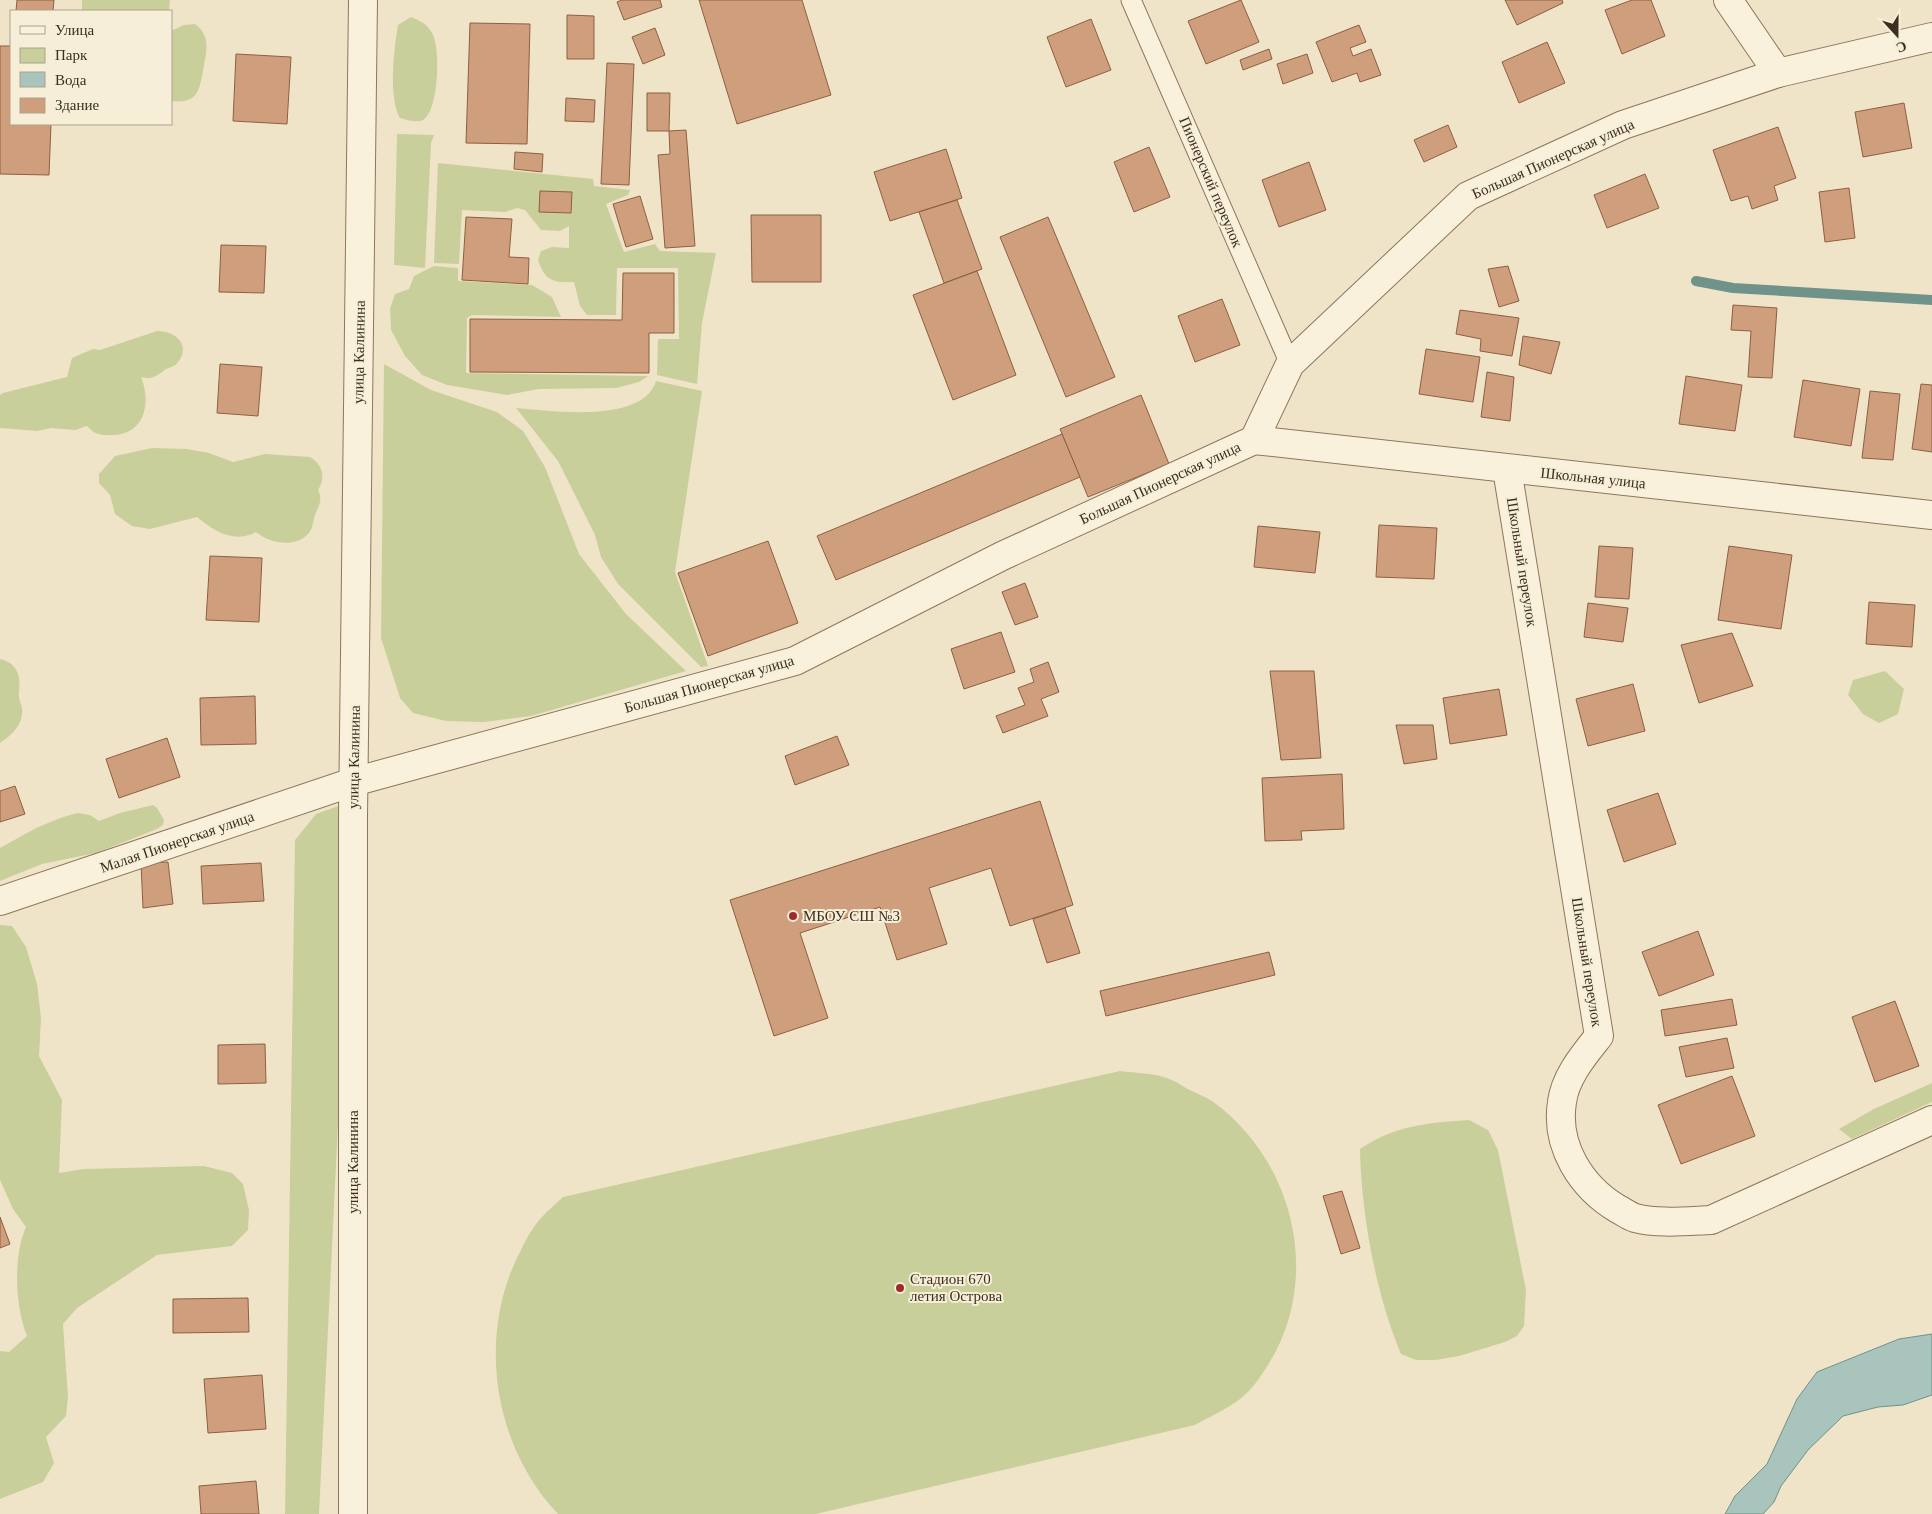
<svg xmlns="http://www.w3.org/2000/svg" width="1932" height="1514" viewBox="0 0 1932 1514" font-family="'Times New Roman',serif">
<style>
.green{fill:#c9cf9b}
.water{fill:#a9c4bc;stroke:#6f938a}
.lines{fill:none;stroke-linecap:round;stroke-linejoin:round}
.stream{stroke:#6f938a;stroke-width:10}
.building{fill:#cf9f7d;stroke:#8d5f41}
.lane-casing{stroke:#8d765c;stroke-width:21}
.street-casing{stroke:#8d765c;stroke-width:30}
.lane{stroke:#faf1dc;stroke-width:19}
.street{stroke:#faf1dc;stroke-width:28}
.poi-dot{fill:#9e2a2b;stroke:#f7eed8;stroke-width:2}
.labels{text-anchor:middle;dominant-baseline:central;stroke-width:4;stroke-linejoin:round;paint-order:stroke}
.street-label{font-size:15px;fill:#3d2e20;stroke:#f7eed8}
.poi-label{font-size:15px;fill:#3d2e20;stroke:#f7eed8;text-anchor:start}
</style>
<rect width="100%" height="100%" fill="#f0e4c8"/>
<g class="green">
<polygon points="82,0 170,0 169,11 82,11"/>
<path d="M 411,17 C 421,21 427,24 432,33 C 441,47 439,111 423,120 C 417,123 407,120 400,118 C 388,97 394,49 398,25 Z"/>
<path d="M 195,24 C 212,37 206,52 203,71 C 199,92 197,104 171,101 L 171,31 L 184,25 Z"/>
<polygon points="397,134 434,135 431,143 425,268 394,265"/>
<path d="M 438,163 L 593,179 L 594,186 L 630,190 L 628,195 L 606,204 L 624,252 L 655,244 L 660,251 L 716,253 L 702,323 L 697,384 L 657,375 L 658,339 L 679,339 L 678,268 L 617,268 L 616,315 L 587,315 L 580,306 L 574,282 C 553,283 545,281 538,260 L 541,251 L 552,247 L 569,248 L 569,226 L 560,231 L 541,230 L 525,210 L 517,208 L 505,212 L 462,210 L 459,264 L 434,263 Z"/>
<polygon points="434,266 458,268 458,281 532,285 552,297 561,317 472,315 467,318 466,373 648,376 639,382 616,388 539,389 507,395 447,385 422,375 405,356 391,330 390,309 395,294 409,289 414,276"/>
<path d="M 157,331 C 174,330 192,345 178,362 C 174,368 166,367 162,372 C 155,377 150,380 141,377 C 152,404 144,435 112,435 C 101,436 94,434 87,426 L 75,430 L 51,428 L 37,431 L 0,428 L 0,395 L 3,393 L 67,377 L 72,358 L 93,349 L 100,350 Z"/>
<polygon points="384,364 431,390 497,412 523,431 545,467 579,554 626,614 686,671 531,716 484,722 446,721 413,713 400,698 381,638"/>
<path d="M 656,381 L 702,391 L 675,572 L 708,666 L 701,667 L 618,584 L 601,557 L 595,535 L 558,461 L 516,408 C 551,411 643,424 656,381 Z"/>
<path d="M 152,448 L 187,449 L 209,453 L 233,462 L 265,454 L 310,457 C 323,465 326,477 318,490 C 323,500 319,505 315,515 C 313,521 313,528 309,533 C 295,549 269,543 256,532 C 234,544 214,531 197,517 L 150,529 L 132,526 L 115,514 L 110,495 L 99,483 L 99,474 L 115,456 Z"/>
<path d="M 0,659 C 18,663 21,677 19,692 C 18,698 21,703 22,708 C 24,724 12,735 0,743 Z"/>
<polygon points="1885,671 1904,689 1898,714 1879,723 1863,714 1848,695 1853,680"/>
<polygon points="344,804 353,817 319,1514 285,1514 295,840 316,814"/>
<polygon points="153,805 157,808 164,820 163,825 157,829 96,853 42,864 0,881 0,848 36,828 63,817 78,813 90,815 99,821 120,813"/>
<path d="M 0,925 L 12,926 L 26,947 L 37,984 L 41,1018 L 39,1056 L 62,1100 L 59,1173 L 84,1169 L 204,1166 L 232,1173 L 243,1184 L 249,1210 L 248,1230 L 232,1246 L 157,1255 L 77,1308 L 63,1324 L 68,1397 L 66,1416 L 46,1437 L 54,1463 L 43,1482 L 0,1499 L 0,1351 L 9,1352 L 27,1336 C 15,1307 13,1255 26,1227 L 13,1209 L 0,1180 Z"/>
<path d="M 1120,1071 C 1136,1073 1157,1073 1172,1080 C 1179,1083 1185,1088 1192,1091 C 1198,1094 1206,1097 1212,1101 C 1289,1156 1320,1265 1276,1351 C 1267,1367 1256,1387 1240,1399 C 1227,1409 1209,1417 1195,1425 L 816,1514 L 558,1514 C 493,1446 476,1334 521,1250 C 526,1239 533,1227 541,1218 C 548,1210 556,1204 563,1197 Z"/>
<polygon points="1932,1083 1932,1102 1852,1139 1839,1129 1874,1109"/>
<path d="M 1469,1120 L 1488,1130 L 1498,1150 L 1526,1290 L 1524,1326 L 1517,1336 L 1505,1342 L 1459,1356 L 1436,1360 L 1416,1360 L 1401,1354 C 1376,1295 1361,1214 1360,1149 C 1393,1126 1430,1122 1469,1120 Z"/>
</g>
<polygon class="water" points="1932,1334 1932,1395 1903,1405 1878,1407 1843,1416 1808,1450 1781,1486 1774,1502 1763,1514 1725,1514 1735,1496 1767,1464 1797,1399 1817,1372 1899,1339"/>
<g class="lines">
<polyline class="stream" points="1696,281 1733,288 1932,300"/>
</g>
<g class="building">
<polygon points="17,0 54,0 53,11 16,11"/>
<polygon points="622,0 660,0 662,7 624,20 617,2"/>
<polygon points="699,0 802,0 831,95 737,124"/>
<polygon points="1241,0 1259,42 1206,64 1188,21"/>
<polygon points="1505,0 1562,0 1563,3 1517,25"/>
<polygon points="1632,0 1651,0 1665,36 1622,54 1605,10"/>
<polygon points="567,15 594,16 594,59 567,59"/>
<polygon points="1091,19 1111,70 1066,87 1047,37"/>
<polygon points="470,23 530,24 527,144 466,143"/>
<polygon points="1359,25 1366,42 1350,48 1353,56 1371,49 1381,75 1360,82 1357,73 1332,82 1316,42"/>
<polygon points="655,28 665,55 643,64 632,37"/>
<polygon points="1547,42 1565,83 1519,103 1502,62"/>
<polygon points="0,46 11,46 11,124 51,124 49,175 0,174"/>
<polygon points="1269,49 1272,59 1243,70 1240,60"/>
<polygon points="236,54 291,57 287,124 233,121"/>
<polygon points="1307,54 1313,73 1283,84 1277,64"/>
<polygon points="607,63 634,64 629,185 601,184"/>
<polygon points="647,93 670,93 669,131 647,131"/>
<polygon points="566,98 595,100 594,122 565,121"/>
<polygon points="1904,103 1912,148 1863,157 1855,112"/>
<polygon points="1448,125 1457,147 1424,162 1414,140"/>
<polygon points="1778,127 1796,178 1774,186 1778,200 1752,209 1748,196 1731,201 1713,150"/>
<polygon points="686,130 695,246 665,248 658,155 670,154 669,131"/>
<polygon points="1149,147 1170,197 1134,212 1114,162"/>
<polygon points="946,149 962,198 890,221 874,172"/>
<polygon points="515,152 543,154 542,172 514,169"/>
<polygon points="1309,162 1326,210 1279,227 1262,180"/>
<polygon points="1645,174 1659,208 1607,228 1594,195"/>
<polygon points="1849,188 1855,238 1825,242 1819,192"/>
<polygon points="540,191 572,192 571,213 539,212"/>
<polygon points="640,196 653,239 626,247 613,204"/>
<polygon points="957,200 982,269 944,283 919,212"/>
<polygon points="751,215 821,215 821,282 752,282"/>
<polygon points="466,217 512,219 509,257 529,258 528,284 462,280"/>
<polygon points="1048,217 1115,377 1066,397 1000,237"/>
<polygon points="221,245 266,246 264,293 219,292"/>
<polygon points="1508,266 1519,301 1499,307 1488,269"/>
<polygon points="977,271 1016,375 953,400 913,295"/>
<polygon points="623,273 674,273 674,333 649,333 649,373 470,372 470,319 622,320"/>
<polygon points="1222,299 1240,345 1195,362 1178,316"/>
<polygon points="1733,305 1777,308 1772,378 1748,377 1751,331 1731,330"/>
<polygon points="1460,310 1519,318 1512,356 1480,351 1481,339 1456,334"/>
<polygon points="1523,336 1560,342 1551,374 1519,365"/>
<polygon points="1426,349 1480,357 1473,402 1419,394"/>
<polygon points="220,364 262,367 258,416 217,413"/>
<polygon points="1487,372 1514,377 1510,421 1481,417"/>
<polygon points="1686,376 1742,385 1735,431 1679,424"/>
<polygon points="1803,380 1860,389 1851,446 1794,437"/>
<polygon points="1921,384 1932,385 1932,452 1912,449"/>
<polygon points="1870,391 1900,394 1893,460 1862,458"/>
<polygon points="1141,395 1169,464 1088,497 1060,429"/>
<polygon points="1062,434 1080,477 836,580 817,536"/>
<polygon points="1379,525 1437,528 1434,579 1376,577"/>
<polygon points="1258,526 1320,532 1315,573 1254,567"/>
<polygon points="768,541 798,623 708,656 678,573"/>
<polygon points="1599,546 1633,548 1629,599 1595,597"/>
<polygon points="1729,546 1792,555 1781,629 1718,620"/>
<polygon points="210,556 262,558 259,622 206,620"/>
<polygon points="1025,583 1038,617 1015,625 1002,592"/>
<polygon points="1869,602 1915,605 1912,647 1866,644"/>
<polygon points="1588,603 1628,608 1623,642 1584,637"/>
<polygon points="1001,632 1015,672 964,689 951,649"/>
<polygon points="1732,633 1753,686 1699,703 1681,645"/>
<polygon points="1048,662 1059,692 1041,699 1048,716 1003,733 996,716 1025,705 1018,688 1034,682 1030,669"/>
<polygon points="1270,671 1314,671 1321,758 1281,760"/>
<polygon points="1633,684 1645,731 1588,746 1576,699"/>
<polygon points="1499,689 1507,735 1450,744 1443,698"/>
<polygon points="255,696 256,744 201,745 200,698"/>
<polygon points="1396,725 1433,725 1437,759 1404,764"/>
<polygon points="837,736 849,765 795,785 785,756"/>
<polygon points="167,738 180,777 119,798 106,759"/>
<polygon points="1342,774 1344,829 1301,831 1302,840 1265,841 1262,778"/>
<polygon points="15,786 25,814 0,822 0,791"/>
<polygon points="1658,793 1676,844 1624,862 1607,810"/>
<polygon points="1040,801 1073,905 1010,926 991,868 929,888 947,944 897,960 880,907 800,933 828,1018 774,1036 730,900"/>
<polygon points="168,862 173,904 143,908 141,863"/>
<polygon points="261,863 264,901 203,904 201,866"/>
<polygon points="1065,908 1080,953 1047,963 1033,919"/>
<polygon points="1698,931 1714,975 1659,996 1642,952"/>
<polygon points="1269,952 1275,975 1106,1016 1100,991"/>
<polygon points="1732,999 1737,1025 1665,1036 1661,1010"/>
<polygon points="1895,1001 1919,1066 1875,1082 1852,1017"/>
<polygon points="1727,1038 1734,1068 1686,1077 1679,1047"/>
<polygon points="265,1044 266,1083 218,1084 218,1045"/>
<polygon points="1732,1076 1755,1136 1681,1164 1658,1105"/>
<polygon points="1342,1191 1360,1248 1341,1254 1323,1196"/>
<polygon points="0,1217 10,1244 0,1248"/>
<polygon points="248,1298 249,1332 173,1333 173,1299"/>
<polygon points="262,1375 266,1429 208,1433 204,1379"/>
<polygon points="256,1481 259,1514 201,1514 199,1486"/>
</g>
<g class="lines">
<defs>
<polyline id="lane" points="1131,0 1290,364"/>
<g id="street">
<polyline points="1728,0 1778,73"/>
<polyline points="1254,440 1932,515"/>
<path d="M 1507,469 L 1599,1036 C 1584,1055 1565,1077 1562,1102 C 1555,1146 1581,1187 1618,1209 C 1624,1212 1629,1216 1635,1218 C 1658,1224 1687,1221 1711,1220 L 1932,1120"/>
<polyline points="0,901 353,782 795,661 1002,556 1254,440 1290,364 1468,196 1623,125 1778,73 1932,37"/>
<polyline points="353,1514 353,817 363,0"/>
</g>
</defs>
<use href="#lane" class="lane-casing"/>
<use href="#street" class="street-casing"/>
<use href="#lane" class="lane"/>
<use href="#street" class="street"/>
</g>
<g class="poi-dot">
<circle cx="793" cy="916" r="5"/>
<circle cx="900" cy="1288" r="5"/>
</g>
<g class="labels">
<g class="street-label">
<text transform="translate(1553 159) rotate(-24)">Большая Пионерская улица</text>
<text transform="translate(1211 182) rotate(67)">Пионерский переулок</text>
<text transform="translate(359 352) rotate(-89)">улица Калинина</text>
<text transform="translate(1593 478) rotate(6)">Школьная улица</text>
<text transform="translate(1160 483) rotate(-25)">Большая Пионерская улица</text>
<text transform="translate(1522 562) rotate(81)">Школьный переулок</text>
<text transform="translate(709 684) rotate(-16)">Большая Пионерская улица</text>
<text transform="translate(354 757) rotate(-89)">улица Калинина</text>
<text transform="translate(177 842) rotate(-19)">Малая Пионерская улица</text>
<text transform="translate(1587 962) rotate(81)">Школьный переулок</text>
<text transform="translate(353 1162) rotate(-90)">улица Калинина</text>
</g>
<g class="poi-label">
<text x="803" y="916">МБОУ СШ №3</text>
<text x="910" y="1279">Стадион 670<tspan x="910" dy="17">летия Острова</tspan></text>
</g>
</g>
<rect x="10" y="10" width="162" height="115" fill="#f7eed8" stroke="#ada18e"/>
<rect x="20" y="26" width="25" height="8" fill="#faf1dc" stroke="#ada18e"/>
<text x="55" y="35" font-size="15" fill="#3d2e20">Улица</text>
<rect x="20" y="48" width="25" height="15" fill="#c9cf9b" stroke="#ada18e"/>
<text x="55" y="60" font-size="15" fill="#3d2e20">Парк</text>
<rect x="20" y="72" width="25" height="15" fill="#a9c4bc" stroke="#ada18e"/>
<text x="55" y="85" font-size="15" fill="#3d2e20">Вода</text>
<rect x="20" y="98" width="25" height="15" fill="#cf9f7d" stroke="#ada18e"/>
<text x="55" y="110" font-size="15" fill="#3d2e20">Здание</text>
<g transform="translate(1897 35) rotate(159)" stroke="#f7eed8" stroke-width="4" paint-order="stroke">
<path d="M0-4L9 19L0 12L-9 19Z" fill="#3d2e20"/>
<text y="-8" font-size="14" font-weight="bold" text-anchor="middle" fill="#3d2e20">С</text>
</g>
</svg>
